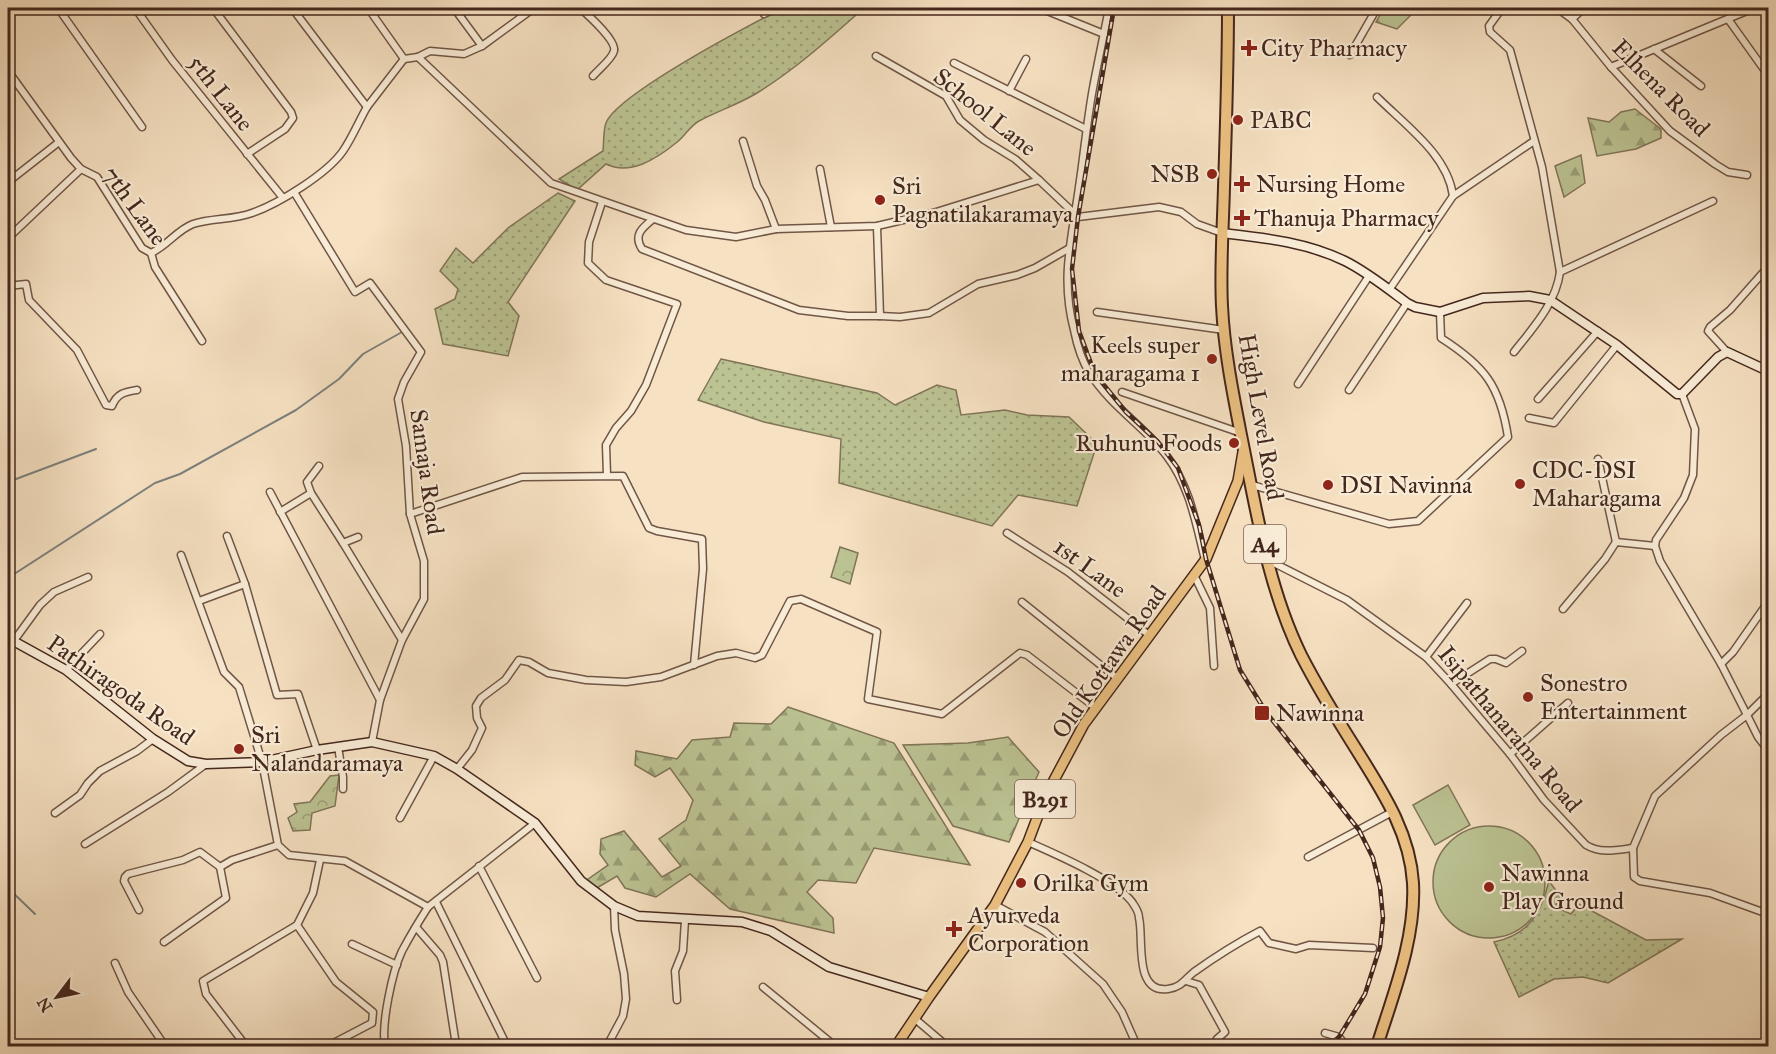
<svg xmlns="http://www.w3.org/2000/svg" width="1776" height="1054" viewBox="0 0 1776 1054" font-family="'IM FELL Great Primer',serif">
<style>
.grass{fill:url(#grass-dots);stroke:#807558;stroke-width:1.5}
.forest{fill:url(#forest-firs);stroke:#807558;stroke-width:1.5}
.park{fill:url(#park-crowns);stroke:#807558;stroke-width:1.5}
.pitch{fill:#bcc393;stroke:#807558;stroke-width:1.5}
.lines{fill:none;stroke-linecap:round;stroke-linejoin:round}
.stream{stroke:#7c807e;stroke-width:2}
.street-casing{stroke:#705646;stroke-width:9}
.secondary-casing{stroke:#44271d;stroke-width:11}
.primary-casing{stroke:#44271d;stroke-width:12}
.highway-casing{stroke:#44271d;stroke-width:14}
.street{stroke:#f9ecd7;stroke-width:6}
.secondary{stroke:#f9ecd7;stroke-width:8}
.primary{stroke:#ebc081;stroke-width:9}
.highway{stroke:#ebc081;stroke-width:10}
.rail-casing{stroke:#44271d;stroke-width:4.5}
.rail{stroke:#f9ecd7;stroke-width:2;stroke-dasharray:7;stroke-linecap:butt}
.poi-dot{fill:#8f2418;stroke:#f9ecd7;stroke-width:2}
.labels{text-anchor:middle;dominant-baseline:central;stroke-width:4.5;stroke-linejoin:round;paint-order:stroke}
.shield{fill:#f9ecd7;stroke:#7a6255;stroke-width:1.5}
.shield-label{font-size:22px;font-weight:bold;fill:#44271d}
.poi-label{font-size:24px;fill:#44271d;stroke:#f9ecd7;text-anchor:start}
.street-label{font-size:24px;fill:#44271d;stroke:#f9ecd7}
</style>
<defs>
<pattern id="grass-dots" width="8" height="8" patternUnits="userSpaceOnUse" patternTransform="scale(1.5)"><rect width="8" height="8" fill="#bcc393"/><path d="M2 2h.1M6 6h.1" fill="none" stroke="#9a9e77" stroke-width="1.8" stroke-linecap="round"/></pattern>
<pattern id="forest-firs" width="22" height="20" patternUnits="userSpaceOnUse" patternTransform="scale(1.5)"><rect width="22" height="20" fill="#bcc393"/><path d="M5 1l3.5 6h-7zM16 11l3.5 6h-7z" fill="#9a9e77"/></pattern>
<pattern id="park-crowns" width="20" height="18" patternUnits="userSpaceOnUse" patternTransform="scale(1.5)"><rect width="20" height="18" fill="#bcc393"/><path d="M2 6a3 3 0 1 1 6 0M12 15a3 3 0 1 1 6 0" fill="none" stroke="#9a9e77"/></pattern>
</defs>
<rect width="100%" height="100%" fill="#f6e1c2"/>
<filter id="stains"><feTurbulence type="fractalNoise" baseFrequency=".00333" numOctaves="4"/><feColorMatrix values="0 0 0 0 .2 0 0 0 0 .09 0 0 0 0 .02 0 0 0 .5 -.17"/></filter>
<radialGradient id="worn" r=".72"><stop offset=".6" stop-color="#630" stop-opacity="0"/><stop offset="1" stop-color="#630" stop-opacity=".3"/></radialGradient>
<g class="grass">
<path d="M 784,8 L 864,8 C 830,38 796,69 757,93 C 739,104 718,111 699,121 C 690,126 684,137 676,143 C 656,159 630,176 606,164 L 577,190 L 559,179 L 603,151 C 604,142 603,131 606,123 C 616,95 752,23 784,8 Z"/>
<polygon points="558,193 575,201 508,302 519,316 508,356 443,344 435,309 455,299 458,289 440,271 456,248 473,263 508,228"/>
<polygon points="721,359 877,393 895,405 937,385 956,390 961,415 1005,410 1027,415 1069,417 1097,444 1077,506 1018,495 992,526 839,483 841,439 764,422 698,400"/>
<path d="M 1549,881 L 1560,896 L 1555,907 L 1571,914 L 1579,904 L 1646,940 L 1682,939 L 1608,983 L 1583,977 L 1554,979 L 1519,997 L 1494,942 C 1529,935 1541,913 1549,881 Z"/>
</g>
<g class="forest">
<polygon points="1384,8 1415,8 1417,9 1397,29 1376,22"/>
<polygon points="1635,109 1661,129 1661,138 1636,149 1597,156 1588,118 1609,122 1621,112"/>
<polygon points="1581,155 1585,183 1564,197 1555,166"/>
<polygon points="788,707 894,743 970,865 874,848 856,883 818,880 807,892 833,918 834,933 730,909 690,874 656,897 625,888 617,876 595,889 584,882 608,865 600,854 601,839 624,831 662,877 681,866 659,839 686,820 693,800 670,768 655,777 635,765 636,751 677,759 692,740 730,737 734,723 771,724"/>
<polygon points="1008,737 1039,772 1009,842 953,826 903,745 968,743"/>
</g>
<g class="park">
<polygon points="840,547 858,553 850,584 831,577"/>
<polygon points="339,775 335,806 312,813 310,830 293,831 288,818 297,812 294,804 310,802 330,776"/>
</g>
<g class="pitch">
<polygon points="1448,785 1470,825 1435,845 1413,805"/>
<circle cx="1489" cy="882" r="56"/>
</g>
<g class="lines">
<g class="stream">
<polyline points="8,482 96,449"/>
<polyline points="8,578 155,483 180,474 296,410 339,379 363,354 402,332"/>
<polyline points="8,888 35,914"/>
</g>
<defs>
<g id="street">
<polyline points="58,8 142,127"/>
<polyline points="135,8 172,60 283,198"/>
<polyline points="213,8 291,112 293,118 285,129 247,154"/>
<polyline points="292,8 367,107 404,59"/>
<polyline points="368,8 404,59"/>
<path d="M 580,8 C 588,15 617,41 614,51 C 612,59 599,69 593,76"/>
<polyline points="1040,8 1104,34"/>
<path d="M 1109,8 C 1104,34 1098,61 1093,88 C 1087,121 1084,154 1079,187 C 1072,239 1060,277 1074,330 C 1077,345 1081,359 1089,372 C 1111,407 1143,425 1166,455 C 1190,486 1196,524 1205,560"/>
<path d="M 1502,8 L 1489,26 L 1490,32 L 1510,50 L 1542,167 L 1560,272 C 1556,303 1533,328 1514,352"/>
<polyline points="1557,8 1572,19"/>
<polyline points="1584,8 1572,19 1611,67 1670,131 1715,164 1728,172 1747,175"/>
<polyline points="764,14 776,8"/>
<polyline points="1728,19 1768,75"/>
<polyline points="482,46 534,8"/>
<polyline points="1654,49 1701,86"/>
<polyline points="1350,55 1377,8"/>
<polyline points="876,56 946,96 960,120 984,140 1015,159 1039,180"/>
<polyline points="418,57 430,51 464,54 482,46 454,8"/>
<polyline points="404,59 418,57 551,183 686,230 736,237 776,229 877,226 933,213 1039,180 1078,217 1159,207 1181,212 1197,224 1222,233"/>
<polyline points="954,63 1086,129"/>
<polyline points="1611,67 1754,8"/>
<polyline points="8,71 71,158 81,169 97,177 142,248 151,253 155,267 202,341"/>
<polyline points="1009,91 1026,59"/>
<path d="M 1377,97 C 1405,125 1448,155 1453,196"/>
<polyline points="743,141 757,186 765,200 776,229"/>
<polyline points="820,169 831,227"/>
<polyline points="8,182 59,142"/>
<polyline points="294,192 355,292 370,283 421,352 404,382 398,399 406,446 410,514 424,561 424,599 402,640 380,700 372,742"/>
<polyline points="602,202 589,242 588,263 606,280 677,304 646,385 631,411 616,428 606,445 607,475"/>
<path d="M 653,219 C 642,228 633,235 642,249 L 799,310 L 848,316 L 880,316"/>
<polyline points="877,226 880,316 900,317 929,313 978,284 1017,275 1035,268 1068,249"/>
<polyline points="8,238 81,169"/>
<path d="M 151,253 C 167,246 177,230 193,224 C 212,218 233,220 252,213 C 278,204 327,174 343,151 C 352,138 359,121 367,107"/>
<polyline points="1560,272 1713,201"/>
<path d="M 8,286 L 26,284 L 29,300 L 77,350 L 106,405 L 112,406 C 117,393 125,392 137,390"/>
<polyline points="1389,290 1453,196 1534,141"/>
<polyline points="1097,312 1224,330"/>
<polyline points="1727,352 1708,331 1710,327 1730,310 1768,267"/>
<polyline points="1298,384 1369,276"/>
<polyline points="1349,390 1407,303"/>
<polyline points="1122,392 1241,433"/>
<polyline points="1682,394 1695,429 1693,475 1684,498 1656,540 1655,546 1660,561 1721,664 1747,715 1721,735 1655,796 1633,848 1634,877 1640,881 1710,893 1768,914"/>
<polyline points="1538,399 1598,331"/>
<polyline points="1529,418 1554,423 1617,345"/>
<polyline points="1598,459 1616,542"/>
<path d="M 1252,485 L 1389,524 L 1418,521 L 1508,437 C 1500,386 1485,366 1441,338 L 1440,312"/>
<polyline points="270,492 380,700"/>
<polyline points="311,493 343,543"/>
<polyline points="280,512 311,493 307,482 319,466"/>
<polyline points="410,514 522,477 623,476 649,528 657,531 702,539 703,569 694,665"/>
<polyline points="1007,533 1068,572 1149,635"/>
<polyline points="227,536 245,584 277,695 298,694 317,750"/>
<polyline points="358,537 343,543 402,640"/>
<polyline points="181,555 224,672 239,687 262,762 278,845 289,855 345,861 428,907 535,823"/>
<path d="M 1268,560 L 1347,600 L 1426,657 L 1451,684 L 1510,754 L 1544,800 L 1586,845 C 1601,854 1617,850 1633,848"/>
<polyline points="1194,575 1210,608 1214,666"/>
<polyline points="199,601 245,584"/>
<polyline points="1022,602 1118,679"/>
<polyline points="1563,609 1605,559 1616,542 1655,546"/>
<polyline points="13,642 40,605 54,592 88,577"/>
<polyline points="1426,657 1467,603"/>
<polyline points="1721,664 1733,652 1768,602"/>
<polyline points="66,670 100,634"/>
<polyline points="1451,684 1490,659 1496,659 1506,663 1522,651"/>
<polyline points="1768,694 1747,715 1758,737 1768,750"/>
<polyline points="338,747 343,777 343,789"/>
<polyline points="1510,754 1568,703"/>
<polyline points="457,769 472,750 482,728 477,718 476,706 481,698 505,680 519,660 529,662 548,673 586,680 626,682 661,677 717,656 736,653 755,658 762,655 790,601 801,599 877,632 868,699 942,714 1020,653 1027,655 1096,708"/>
<polyline points="55,813 80,795 88,783 100,771 137,751 153,739"/>
<polyline points="400,818 434,756"/>
<path d="M 1028,842 C 1053,853 1121,882 1134,905 C 1136,908 1139,914 1139,918 C 1144,937 1133,994 1168,989 C 1182,987 1185,979 1194,972 C 1215,957 1237,943 1260,931 L 1269,943 L 1296,949 L 1309,945 L 1373,948"/>
<polyline points="85,844 168,792 206,764"/>
<polyline points="1308,857 1394,811"/>
<polyline points="479,866 537,978"/>
<polyline points="436,902 507,1046"/>
<polyline points="995,905 1045,932 1103,984 1122,1012 1137,1046"/>
<polyline points="139,910 124,881 125,877 128,874 183,860 200,852 220,867"/>
<polyline points="297,925 336,982 373,1012 372,1023 328,1046"/>
<polyline points="416,927 440,955 443,962 456,1045"/>
<polyline points="164,942 226,898 220,867 232,860 278,845"/>
<polyline points="352,944 397,965"/>
<polyline points="115,963 128,992 165,1046"/>
<polyline points="1186,981 1199,985 1225,1032 1217,1039 1221,1046"/>
<polyline points="763,987 835,1046"/>
<polyline points="677,1000 675,971 683,951 685,920"/>
<polyline points="914,1018 947,1046"/>
<polyline points="1325,1033 1339,1037 1346,1046"/>
<polyline points="246,1046 206,994 203,981 297,925 313,893 320,860"/>
<path d="M 385,1046 C 381,1025 392,972 402,951 C 410,936 419,921 428,907"/>
<polyline points="607,1046 623,1016 626,999 624,974 615,930 614,906"/>
</g>
<g id="secondary">
<path d="M 1222,233 C 1265,238 1306,242 1345,261 C 1367,272 1387,288 1407,303 L 1415,307 L 1440,312 L 1483,298 L 1529,296 L 1550,300 L 1617,345 L 1677,394 L 1682,394 L 1718,357 L 1727,352 L 1768,371"/>
<polyline points="8,638 66,670 153,739 188,761 206,764 262,762 317,750 372,742 434,756 457,769 535,823 581,881 614,906 638,916 742,922 771,931 829,967 929,997"/>
</g>
<polyline id="primary" points="896,1046 929,997 995,905 1028,842 1045,797 1084,724 1206,559 1238,481 1243,452"/>
<path id="highway" d="M 1228,8 C 1228,67 1226,127 1224,187 C 1223,227 1220,267 1222,306 C 1224,349 1233,394 1241,435 C 1256,509 1268,588 1301,655 C 1318,688 1337,719 1356,749 C 1382,791 1410,832 1413,883 C 1416,938 1393,995 1377,1046"/>
</defs>
<use href="#street" class="street-casing"/>
<use href="#secondary" class="secondary-casing"/>
<use href="#primary" class="primary-casing"/>
<use href="#highway" class="highway-casing"/>
<use href="#street" class="street"/>
<use href="#secondary" class="secondary"/>
<use href="#primary" class="primary"/>
<use href="#highway" class="highway"/>
<defs>
<polyline id="rail" points="1114,8 1078,217 1072,269 1079,331 1095,374 1126,412 1158,442 1178,468 1199,525 1206,559 1240,670 1266,712 1359,830 1373,858 1380,887 1383,918 1380,947 1365,994 1339,1037 1328,1046"/>
</defs>
<use href="#rail" class="rail-casing"/>
<use href="#rail" class="rail"/>
</g>
<g class="poi-dot">
<path d="M1246 39h6v6h6v6h-6v6h-6v-6h-6v-6h6z"/>
<circle cx="1238" cy="120" r="6"/>
<circle cx="1212" cy="174" r="6"/>
<path d="M1239 175h6v6h6v6h-6v6h-6v-6h-6v-6h6z"/>
<circle cx="880" cy="200" r="6"/>
<path d="M1239 209h6v6h6v6h-6v6h-6v-6h-6v-6h6z"/>
<circle cx="1212" cy="359" r="6"/>
<circle cx="1234" cy="443" r="6"/>
<circle cx="1520" cy="484" r="6"/>
<circle cx="1328" cy="485" r="6"/>
<circle cx="1528" cy="697" r="6"/>
<rect x="1254" y="705" width="16" height="16" rx="3"/>
<circle cx="239" cy="749" r="6"/>
<circle cx="1021" cy="883" r="6"/>
<circle cx="1489" cy="887" r="6"/>
<path d="M951 920h6v6h6v6h-6v6h-6v-6h-6v-6h6z"/>
</g>
<g class="labels">
<g class="shield">
<rect x="1244" y="525" width="42" height="38" rx="4.5"/>
<rect x="1015" y="780" width="60" height="38" rx="4.5"/>
</g>
<g class="shield-label">
<text x="1265" y="544">A4</text>
<text x="1045" y="799">B291</text>
</g>
<g class="poi-label">
<text x="1261" y="48">City Pharmacy</text>
<text x="1250" y="120">PABC</text>
<text x="1200" y="174" text-anchor="end">NSB</text>
<text x="1256" y="184">Nursing Home</text>
<text x="892" y="186">Sri<tspan x="892" dy="28">Pagnatilakaramaya</tspan></text>
<text x="1254" y="218">Thanuja Pharmacy</text>
<text x="1200" y="345" text-anchor="end">Keels super<tspan x="1200" dy="28">maharagama 1</tspan></text>
<text x="1222" y="443" text-anchor="end">Ruhunu Foods</text>
<text x="1532" y="470">CDC-DSI<tspan x="1532" dy="28">Maharagama</tspan></text>
<text x="1340" y="485">DSI Navinna</text>
<text x="1540" y="683">Sonestro<tspan x="1540" dy="28">Entertainment</tspan></text>
<text x="1276" y="713">Nawinna</text>
<text x="251" y="735">Sri<tspan x="251" dy="28">Nalandaramaya</tspan></text>
<text x="1501" y="873">Nawinna<tspan x="1501" dy="28">Play Ground</tspan></text>
<text x="1033" y="883">Orilka Gym</text>
<text x="968" y="915">Ayurveda<tspan x="968" dy="28">Corporation</tspan></text>
</g>
<g class="street-label">
<text transform="translate(1661 88) rotate(45)">Elhena Road</text>
<text transform="translate(221 93) rotate(52)">5th Lane</text>
<text transform="translate(985 112) rotate(39)">School Lane</text>
<text transform="translate(135 206) rotate(54)">7th Lane</text>
<text transform="translate(1261 417) rotate(80)">High Level Road</text>
<text transform="translate(427 472) rotate(82)">Samaja Road</text>
<text transform="translate(1090 568) rotate(36)">1st Lane</text>
<text transform="translate(1109 662) rotate(-55)">Old Kottawa Road</text>
<text transform="translate(121 690) rotate(35)">Pathiragoda Road</text>
<text transform="translate(1510 729) rotate(50)">Isipathanarama Road</text>
</g>
</g>
<rect width="1776" height="1054" fill="none" stroke="#f6e1c2" stroke-width="30"/>
<rect x="9" y="9" width="1758" height="1036" fill="none" stroke="#44271d" stroke-width="3"/>
<rect x="15" y="15" width="1746" height="1024" fill="none" stroke="#44271d" stroke-width="1.5"/>
<g transform="translate(57 997) rotate(238)" stroke="#f9ecd7" stroke-width="4.5" paint-order="stroke">
<path d="M0-4.5L10 22L0 15L-10 22Z" fill="#44271d"/>
<text y="-9" font-size="16" font-weight="bold" text-anchor="middle" fill="#44271d">N</text>
</g>
<rect width="100%" height="100%" filter="url(#stains)"/>
<rect width="100%" height="100%" fill="url(#worn)"/>
</svg>
